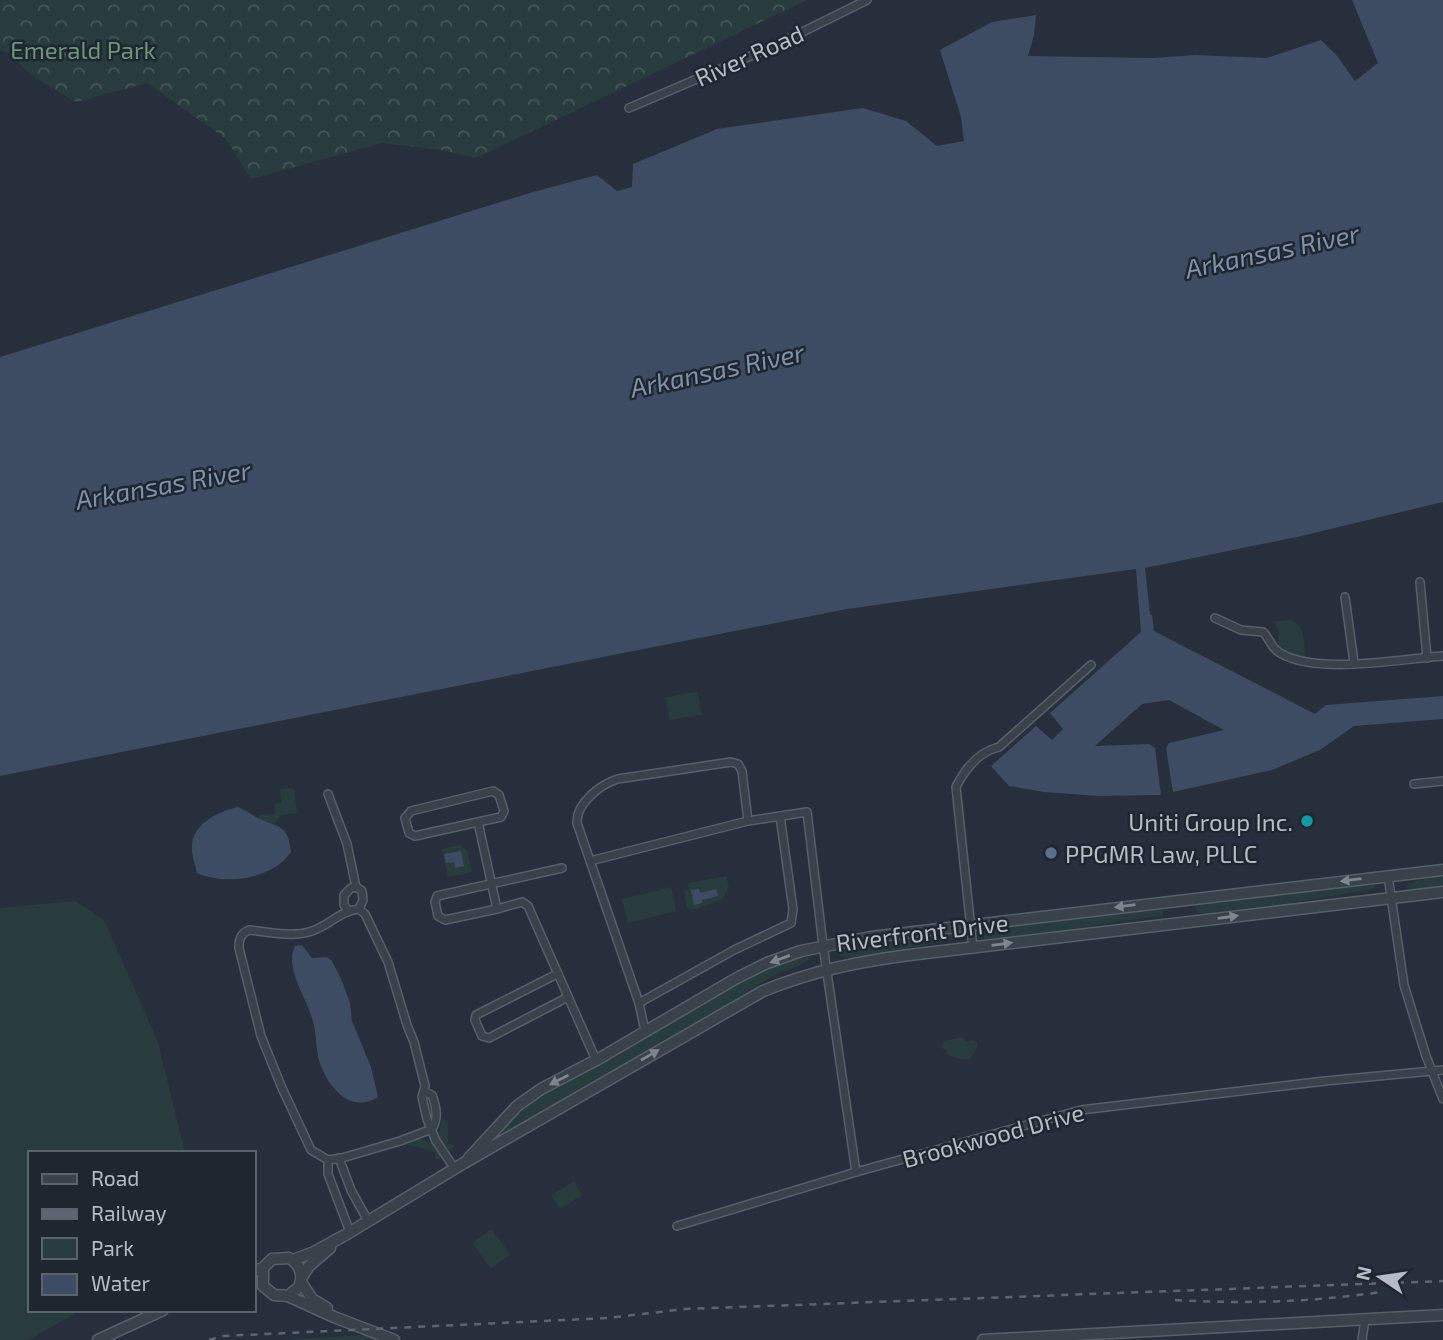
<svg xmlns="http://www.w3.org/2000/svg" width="1443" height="1340" viewBox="0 0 1443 1340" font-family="'Exo 2',sans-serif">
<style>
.green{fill:#293c3d}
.forest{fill:url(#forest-crowns)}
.water{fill:#3d4c62}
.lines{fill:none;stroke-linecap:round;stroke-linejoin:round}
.minor-casing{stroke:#575f69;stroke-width:10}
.tertiary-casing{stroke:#575f69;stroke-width:13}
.minor{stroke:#39414b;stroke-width:7}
.tertiary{stroke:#39414b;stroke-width:10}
.rail{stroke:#5c6572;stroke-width:2.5;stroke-dasharray:7 7;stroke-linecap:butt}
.oneway{fill:#7d858f}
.culture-dot{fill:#0f9aa8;stroke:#1e2630;stroke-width:2.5}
.service-dot{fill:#5c6f8a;stroke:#1e2630;stroke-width:2.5}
.labels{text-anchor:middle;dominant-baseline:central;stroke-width:5;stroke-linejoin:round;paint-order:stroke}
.park-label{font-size:24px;fill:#6e9577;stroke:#1e2630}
.street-label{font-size:24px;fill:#b5bcc7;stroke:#1e2630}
.poi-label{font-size:24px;fill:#b5bcc7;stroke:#1e2630;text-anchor:end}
.water-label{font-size:26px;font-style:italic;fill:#7f92ab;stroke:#1e2630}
</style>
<defs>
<pattern id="forest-crowns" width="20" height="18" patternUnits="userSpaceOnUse" patternTransform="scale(1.75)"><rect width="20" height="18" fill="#293c3d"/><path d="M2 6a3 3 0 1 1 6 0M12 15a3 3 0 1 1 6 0" fill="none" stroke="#465658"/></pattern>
</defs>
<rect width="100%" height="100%" fill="#262f3b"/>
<g class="green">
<path d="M 1290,620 C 1307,625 1304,644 1305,659 L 1287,653 L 1278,646 L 1279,633 L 1275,623 L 1277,621 Z"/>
<polygon points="698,692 701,715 669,720 666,697"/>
<polygon points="294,788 297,813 281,815 275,824 259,819 259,815 276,814 275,804 281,802 280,789"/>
<polygon points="460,845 467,850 472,872 448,877 442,849"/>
<polygon points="726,876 729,886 723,899 693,910 687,907 684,891 689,889 688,883"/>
<polygon points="1443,877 1443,887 1417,890 1405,887 1418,880"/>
<polygon points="1372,883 1375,884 1376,887 1369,890 1254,909 1206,914 1199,913 1195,909 1196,906 1296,891"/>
<polygon points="671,887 676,911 628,923 622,899"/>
<polygon points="75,901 104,920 158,1042 185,1153 30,1153 30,1310 82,1310 28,1340 0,1340 0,908"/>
<polygon points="1157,908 1163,910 1163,916 1119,921 1063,932 991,940 985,939 982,935 987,931 1088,915"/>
<polygon points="957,932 961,934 958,939 855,958 839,956 840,953 850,948"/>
<path d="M 808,957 L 809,960 C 799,966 788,969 777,974 C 755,986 734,999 713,1013 L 488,1145 C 492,1131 517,1112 528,1103 C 557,1082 590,1066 621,1048 C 658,1027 772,954 808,957 Z"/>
<path d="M 962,1037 L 967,1041 L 974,1040 L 977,1042 L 977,1047 L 970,1059 C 963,1060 953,1058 947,1054 L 947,1050 L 941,1048 L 944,1041 Z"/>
<polygon points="442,1118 448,1122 448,1143 455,1146 451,1151 445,1148 439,1136"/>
<path d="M 419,1138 L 430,1142 L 443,1153 L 440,1159 L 435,1159 L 435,1153 C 425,1148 417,1147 407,1145 Z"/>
<polygon points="574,1181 582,1195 560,1209 551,1195"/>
<polygon points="491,1229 510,1254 491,1269 472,1243"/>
</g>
<g class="forest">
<polygon points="0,0 807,0 476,158 441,150 382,143 251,179 226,139 147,83 76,102 31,75 8,53 0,50"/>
<polygon points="367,1335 378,1340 280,1340"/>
</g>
<g class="water">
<polygon points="1352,0 1443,0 1443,502 1297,537 1145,568 1150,614 1152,615 1154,631 1315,714 1326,705 1443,696 1443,719 1354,726 1320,750 1272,770 1173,792 1166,748 1169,743 1224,730 1169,700 1142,704 1095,746 1149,744 1155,748 1161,795 1099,796 1044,792 1009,786 991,766 1036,726 1052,740 1063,729 1050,713 1141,632 1136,569 847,609 0,776 0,357 533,192 597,175 617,191 632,187 633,164 717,129 863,108 906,121 937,146 964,141 961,117 940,50 992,22 1036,15 1034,35 1028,56 1152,58 1196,55 1267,58 1321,40 1338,57 1355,81 1378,63"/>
<path d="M 238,807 C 245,810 251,814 258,818 C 279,828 288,824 291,852 C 273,879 225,886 197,873 C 195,864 191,853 192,845 C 193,823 220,811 238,807 Z"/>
<polygon points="461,851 464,866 455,868 454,862 446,863 444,854"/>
<polygon points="699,889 700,893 716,889 718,896 702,900 702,903 694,905 691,890"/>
<path d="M 302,945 L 312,958 L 327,957 L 332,961 L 342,981 L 350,1003 L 352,1021 L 371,1067 L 378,1097 C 349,1116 324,1083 318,1056 C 316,1044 316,1030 312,1018 C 307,999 284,967 295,946 Z"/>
</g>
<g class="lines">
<defs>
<g id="minor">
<polyline points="629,108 774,46 867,0"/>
<polyline points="1420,582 1427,658"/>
<polyline points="1345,597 1354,663"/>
<path d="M 1215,618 L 1241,630 L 1263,632 C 1270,639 1271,648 1280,653 C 1317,675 1399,659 1443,656"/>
<polyline points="1414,784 1443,781"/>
<polyline points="328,794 347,844 356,887 362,891 363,900 359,909"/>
<polyline points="748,821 807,812 823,945 856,1172"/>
<polyline points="478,822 501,817 504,811 499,795 493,791 411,811 405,818 409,833 415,836 478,822 497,909 522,902 528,906 596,1060"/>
<path d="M 590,861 L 748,821 L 742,771 L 738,764 L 731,762 L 618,779 C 601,784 576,803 577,823 L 639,1003 L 645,1031"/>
<polyline points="1388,876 1404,985 1426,1056 1443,1099"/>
<polyline points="497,909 445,920 438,916 435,902 437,896 562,868"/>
<polyline points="348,910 344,905 344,895 351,888 356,887"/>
<path d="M 973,948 L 956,787 C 965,769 978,752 999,747 L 1091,665"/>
<polyline points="557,974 476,1015 475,1020 482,1036 489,1038 568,997"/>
<polyline points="639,1003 734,950 791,923 793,909 780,816"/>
<path d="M 425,1092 L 432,1095 C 436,1106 439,1118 432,1129 L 400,1141 L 342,1158 L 328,1160 L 311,1150 L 282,1088 L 261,1036 L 239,948 C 239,940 240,934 249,930 C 268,932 291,937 309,932 C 328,927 339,911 359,909 L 365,914 L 388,962 L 407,1025 L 414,1042 L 425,1086 L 422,1097 L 427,1119 L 436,1141 L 455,1169"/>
<polyline points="339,1158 351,1190 368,1221"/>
<polyline points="328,1160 328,1174 350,1232"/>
<polyline points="677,1226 856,1172 1081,1110 1325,1081 1443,1070"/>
<polyline points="1362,1340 1365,1319"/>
</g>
<g id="tertiary">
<polyline points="469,1158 517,1106 541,1089 600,1058 735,979 767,963 801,951 871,937 1443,870"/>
<path d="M 293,1260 L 314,1252 L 347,1234 L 464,1163 L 763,991 C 812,971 857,962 909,955 L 1443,892"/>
<path d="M 254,1271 L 263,1268 L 272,1259 L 289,1258 C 301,1265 304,1275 299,1287 L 288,1296 L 274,1295 L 263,1286 L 263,1268"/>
<polyline points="302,1277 309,1266 330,1248"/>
<polyline points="301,1282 312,1299 327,1308"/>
<polyline points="288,1296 334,1317 394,1340"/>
<polyline points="98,1340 163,1310"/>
<polyline points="983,1340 1443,1315"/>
</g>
</defs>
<use href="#minor" class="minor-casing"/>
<use href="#tertiary" class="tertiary-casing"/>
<use href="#minor" class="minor"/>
<use href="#tertiary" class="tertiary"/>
<g class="rail">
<path d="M 1175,1300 C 1246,1304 1310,1302 1381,1292"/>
<polyline points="209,1340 223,1336 607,1318 686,1309 1443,1281"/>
</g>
</g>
<defs><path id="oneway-solid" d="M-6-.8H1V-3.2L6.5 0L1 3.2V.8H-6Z" transform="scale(1.75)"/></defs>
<g class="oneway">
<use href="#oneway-solid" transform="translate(1351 880) rotate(173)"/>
<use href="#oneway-solid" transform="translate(1125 906) rotate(173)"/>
<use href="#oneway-solid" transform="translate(1228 917) rotate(-8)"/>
<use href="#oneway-solid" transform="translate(1002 944) rotate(-7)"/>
<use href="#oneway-solid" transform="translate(780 959) rotate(160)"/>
<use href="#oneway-solid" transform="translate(650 1055) rotate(-30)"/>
<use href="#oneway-solid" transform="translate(559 1080) rotate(153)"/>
</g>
<circle class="culture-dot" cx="1307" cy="821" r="7"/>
<circle class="service-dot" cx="1051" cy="853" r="7"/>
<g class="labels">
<g class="park-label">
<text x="83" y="49">Emerald Park</text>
</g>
<g class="street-label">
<text transform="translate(749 55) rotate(-24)">River Road</text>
<text transform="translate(922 932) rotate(-7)">Riverfront Drive</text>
<text transform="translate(993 1135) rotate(-15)">Brookwood Drive</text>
</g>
<g class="poi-label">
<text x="1293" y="821">Uniti Group Inc.</text>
<text x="1065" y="853" text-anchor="start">PPGMR Law, PLLC</text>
</g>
<g class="water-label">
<text transform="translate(1272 250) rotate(-12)">Arkansas River</text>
<text transform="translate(717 369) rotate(-12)">Arkansas River</text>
<text transform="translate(163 484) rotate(-10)">Arkansas River</text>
</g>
</g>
<rect x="28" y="1151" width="228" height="161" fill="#1e2630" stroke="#5a626c" stroke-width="2"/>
<rect x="42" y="1174" width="35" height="10" fill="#39414b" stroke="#5a626c" stroke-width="2"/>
<text x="91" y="1186" font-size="21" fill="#b5bcc7">Road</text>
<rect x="42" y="1209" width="35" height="10" fill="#5c6572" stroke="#5a626c" stroke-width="2"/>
<text x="91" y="1221" font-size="21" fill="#b5bcc7">Railway</text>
<rect x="42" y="1238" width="35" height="21" fill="#293c3d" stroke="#5a626c" stroke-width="2"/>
<text x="91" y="1256" font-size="21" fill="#b5bcc7">Park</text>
<rect x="42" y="1274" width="35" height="21" fill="#3d4c62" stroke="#5a626c" stroke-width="2"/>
<text x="91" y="1291" font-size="21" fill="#b5bcc7">Water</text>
<g transform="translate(1380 1277) rotate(283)" stroke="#1e2630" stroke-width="5" paint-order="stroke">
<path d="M0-5L12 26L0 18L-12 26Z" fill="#b5bcc7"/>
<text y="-10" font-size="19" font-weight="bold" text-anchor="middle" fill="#b5bcc7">N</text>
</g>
</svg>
